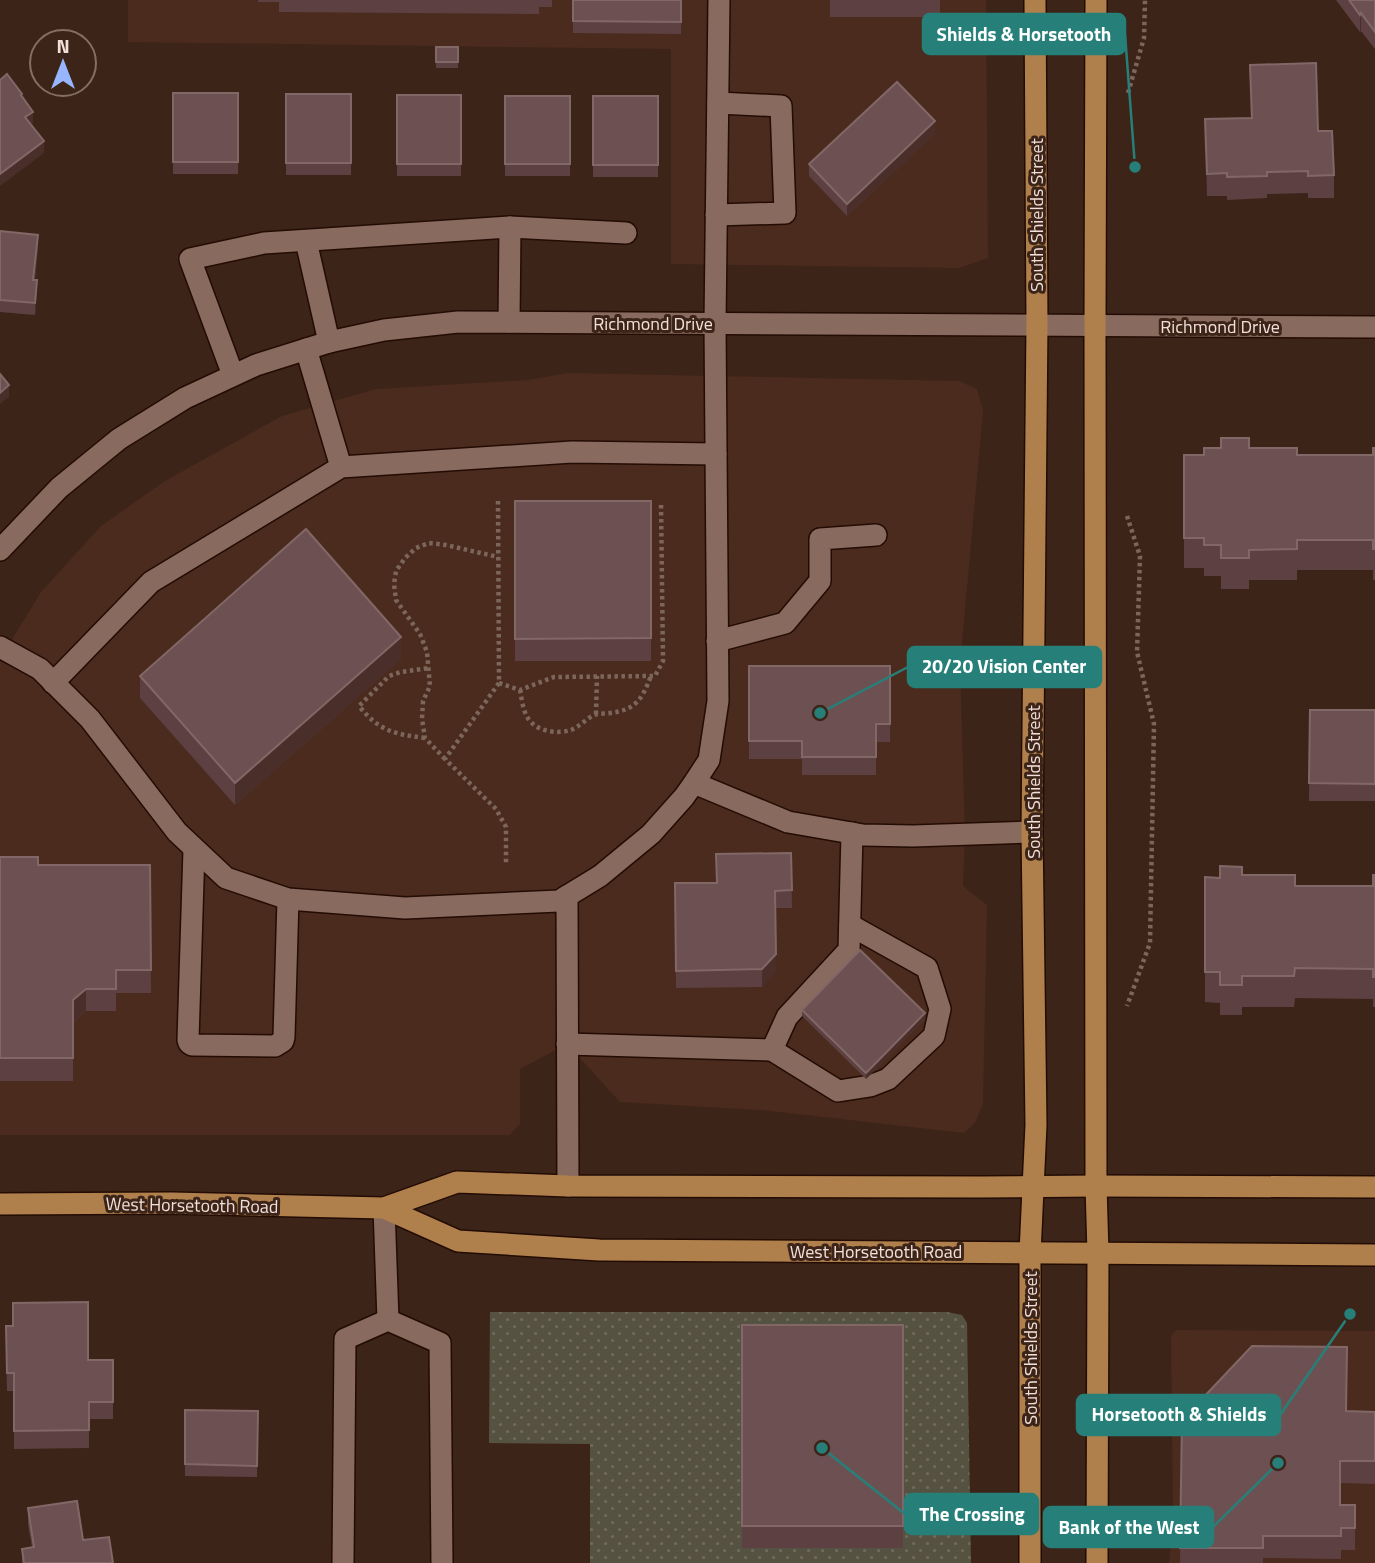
<svg xmlns="http://www.w3.org/2000/svg" width="1375" height="1563" viewBox="0 0 1375 1563" font-family="'Titillium Web',sans-serif">
<style>
.built{fill:#4b2b1d}
.grass{fill:url(#grass-dots)}
.lines{fill:none;stroke-linecap:round;stroke-linejoin:round}
.minor-casing{stroke:#230c04;stroke-width:24}
.major-casing{stroke:#230c04;stroke-width:24}
.path{stroke:#7c665c;stroke-width:4.5;stroke-dasharray:3.5 3.5;stroke-linecap:butt}
.minor{stroke:#886a5e;stroke-width:21}
.major{stroke:#b0804c;stroke-width:21}
.wall{fill:#5d4041}
.shaded-wall{fill:#4a2e2a}
.building{fill:#6d5152;stroke:#826767;stroke-width:2}
.labels{text-anchor:middle;dominant-baseline:central;stroke-width:6;stroke-linejoin:round;paint-order:stroke}
.street-label{font-size:18px;fill:#f1dfd8;stroke:#3d2419}
.leader{fill:none;stroke:#268079;stroke-width:2.5}
.callout-dot{fill:#268079;stroke:#3d2419;stroke-width:2.5}
.callout{fill:#268079;stroke:#268079;stroke-width:2.5}
.callout-label{font-size:19px;text-anchor:middle;font-weight:bold;fill:#fff}
</style>
<defs>
<pattern id="grass-dots" width="8" height="8" patternUnits="userSpaceOnUse" patternTransform="scale(1.75)"><rect width="8" height="8" fill="#565241"/><path d="M2 2h.1M6 6h.1" fill="none" stroke="#6f6a5c" stroke-width="1.8" stroke-linecap="round"/></pattern>
</defs>
<rect width="100%" height="100%" fill="#3d2419"/>
<g class="built">
<polygon points="128,0 986,0 988,258 959,268 671,264 671,49 128,42"/>
<polygon points="567,373 959,381 977,389 983,411 960,664 965,834 963,886 987,905 983,1103 975,1123 964,1133 761,1110 620,1102 567,1044 520,1069 520,1124 510,1135 0,1135 0,659 41,592 101,526 165,481 282,416 376,389 529,380"/>
<polygon points="1176,1330 1375,1331 1375,1563 1169,1563 1173,1518 1171,1335"/>
</g>
<polygon class="grass" points="490,1312 947,1312 962,1315 967,1323 971,1563 590,1563 590,1444 489,1443"/>
<g class="lines">
<defs>
<g id="minor">
<polyline points="716,215 785,213 781,106 718,103"/>
<polyline points="306,241 329,342"/>
<polyline points="509,322 510,227"/>
<polyline points="306,349 341,467"/>
<polyline points="233,375 190,259 264,243 510,227 626,233"/>
<polyline points="0,550 59,488 119,439 185,398 256,365 329,342 384,330 458,322 1375,327"/>
<polyline points="717,641 785,623 820,581 820,539 876,535"/>
<polyline points="0,647 40,669 90,719 177,832 226,878 288,899 405,908 559,901 600,876 651,834 684,797 694,783 709,760 718,701 715,323 719,0"/>
<polyline points="53,683 151,582 341,467 572,452 716,454"/>
<polyline points="694,783 788,822 863,835 913,836 1032,832"/>
<polyline points="194,849 188,1040 189,1043 192,1045 275,1046 283,1041 284,1037 288,899"/>
<polyline points="567,896 568,1186"/>
<polyline points="567,1044 772,1050 787,1017 849,950 852,833"/>
<polyline points="772,1050 838,1091 870,1086 888,1079 934,1036 940,1009 927,968 850,925"/>
<polyline points="384,1208 388,1320"/>
<polyline points="343,1563 345,1339 388,1320 440,1343 442,1563"/>
</g>
<g id="major">
<polyline points="1096,0 1095,325 1096,1186 1098,1253 1097,1563"/>
<polyline points="0,1204 172,1203 384,1208 457,1182 568,1186 981,1187 1096,1186 1375,1187"/>
<polyline points="384,1208 458,1241 599,1250 1375,1255"/>
<polyline points="1030,1563 1030,1253 1036,1125 1032,832 1037,324 1035,0"/>
</g>
</defs>
<use href="#minor" class="minor-casing"/>
<use href="#major" class="major-casing"/>
<g class="path">
<polyline points="1128,93 1144,38 1145,0"/>
<polyline points="498,501 499,683 445,759 496,809 506,827 506,864"/>
<polyline points="1127,516 1140,556 1137,652 1154,724 1150,943 1127,1006"/>
<polyline points="499,683 520,690 554,677 655,676 663,661 661,502"/>
<path d="M 520,690 C 522,700 523,713 530,721 C 539,732 558,734 571,730 C 579,727 586,719 594,715 C 599,713 605,714 610,713 C 636,710 642,699 651,676"/>
<polyline points="596,714 597,676"/>
<path d="M 425,738 C 394,734 379,731 359,706 L 389,676 L 401,672 L 429,668"/>
<polyline points="445,759 425,738 422,719 423,701 430,686 427,652 420,634 396,600 394,584 396,571 405,558 416,548 429,543 446,545 498,557"/>
</g>
<use href="#minor" class="minor"/>
<use href="#major" class="major"/>
</g>
<g class="wall">
<polygon points="258,0 552,0 552,7 539,7 539,14 279,12 279,2 258,2"/>
<polygon points="573,0 681,0 681,34 573,33"/>
<rect x="830" y="0" width="110" height="17"/>
<polygon points="1336,0 1375,0 1375,49 1361,31 1360,32"/>
<rect x="436" y="47" width="22" height="21"/>
<polygon points="1250,65 1334,175 1334,198 1308,198 1308,193 1267,194 1267,198 1227,200 1227,196 1207,196 1205,119 1251,118"/>
<rect x="173" y="93" width="65" height="81"/>
<rect x="286" y="94" width="65" height="81"/>
<rect x="397" y="95" width="64" height="81"/>
<rect x="505" y="96" width="65" height="80"/>
<rect x="593" y="96" width="65" height="81"/>
<polygon points="935,133 847,216 809,176 809,164"/>
<polygon points="0,231 38,247 35,280 37,292 35,315 0,312"/>
<polygon points="1249,448 1297,455 1373,455 1375,448 1375,580 1373,580 1373,570 1297,570 1297,580 1249,580 1249,589 1221,589 1221,576 1204,576 1204,568 1184,568 1184,455 1204,455"/>
<rect x="515" y="501" width="136" height="160"/>
<polygon points="401,659 235,805 140,698 140,676"/>
<polygon points="749,666 890,666 890,742 876,742 876,775 802,775 802,759 749,759"/>
<polygon points="1310,710 1375,710 1375,801 1309,801"/>
<polygon points="791,853 792,908 775,908 776,971 762,987 676,988 675,883 716,883"/>
<polygon points="0,857 38,865 150,865 151,993 116,993 116,1011 86,1011 73,1023 73,1081 0,1081"/>
<polygon points="1242,875 1295,886 1373,886 1375,875 1375,1007 1373,1007 1373,999 1295,998 1294,1007 1242,1007 1242,1015 1220,1015 1220,1003 1205,1002 1205,877 1220,878"/>
<polygon points="802,1010 925,1019 866,1079 802,1016"/>
<rect x="742" y="1325" width="161" height="223"/>
<polygon points="6,1343 88,1360 113,1360 113,1419 89,1419 89,1448 14,1449 14,1391 7,1391"/>
<polygon points="185,1410 258,1411 257,1477 185,1476"/>
<polygon points="1346,1411 1375,1412 1375,1484 1340,1483 1340,1505 1355,1505 1355,1550 1341,1550 1341,1559 1263,1558 1263,1563 1180,1563 1182,1420"/>
<polygon points="28,1508 83,1540 113,1563 22,1563 22,1549 32,1547 28,1525"/>
</g>
<g class="shaded-wall">
<polygon points="1361,13 1361,31 1360,32 1360,15"/>
<polygon points="33,112 33,124 25,129 25,117"/>
<polygon points="935,121 935,133 847,216 847,204"/>
<polygon points="44,141 44,153 0,186 0,174"/>
<polygon points="38,235 38,247 33,292 33,280"/>
<polygon points="37,280 37,292 35,315 35,303"/>
<polygon points="9,385 9,397 0,404 0,393"/>
<polygon points="401,637 401,659 235,805 235,783"/>
<polygon points="776,954 776,971 762,987 762,969"/>
<polygon points="86,989 86,1011 73,1023 73,1000"/>
<polygon points="925,1013 925,1019 866,1079 866,1073"/>
</g>
<g class="building">
<polygon points="573,0 681,0 681,22 573,21"/>
<polygon points="1349,0 1375,0 1375,32 1361,13 1360,15"/>
<rect x="436" y="47" width="22" height="15"/>
<polygon points="1316,63 1318,131 1332,131 1334,175 1308,176 1308,171 1267,172 1267,176 1227,177 1227,173 1207,174 1205,119 1252,118 1250,65"/>
<polygon points="7,74 22,94 21,95 33,112 25,117 44,141 0,174 0,80"/>
<polygon points="897,82 935,121 847,204 809,164"/>
<rect x="173" y="93" width="65" height="69"/>
<rect x="286" y="94" width="65" height="69"/>
<rect x="397" y="95" width="64" height="69"/>
<rect x="505" y="96" width="65" height="68"/>
<rect x="593" y="96" width="65" height="69"/>
<polygon points="0,231 38,235 33,280 37,280 35,303 0,300"/>
<polygon points="0,374 9,385 0,393"/>
<polygon points="1221,438 1249,438 1249,448 1297,448 1297,455 1373,455 1373,448 1375,448 1375,549 1373,549 1373,540 1297,540 1297,549 1249,550 1249,558 1221,558 1221,545 1204,545 1204,538 1184,538 1184,455 1204,455 1204,448 1221,448"/>
<polygon points="515,501 651,501 651,638 515,639"/>
<polygon points="306,529 401,637 235,783 140,676"/>
<polygon points="749,666 890,666 890,724 876,724 876,757 802,757 802,741 749,741"/>
<polygon points="1310,710 1375,710 1375,784 1309,783"/>
<polygon points="791,853 792,890 775,891 776,954 762,969 676,971 675,883 717,883 716,854"/>
<polygon points="0,857 38,857 38,865 150,865 151,970 116,970 116,989 86,989 73,1000 73,1058 0,1058"/>
<polygon points="1220,866 1242,867 1242,875 1295,875 1295,886 1373,886 1373,875 1375,875 1375,977 1373,977 1373,969 1295,968 1294,976 1242,976 1242,985 1220,985 1220,972 1205,972 1205,877 1220,878"/>
<polygon points="860,950 925,1013 866,1073 802,1010"/>
<polygon points="88,1302 88,1360 113,1360 113,1402 89,1402 89,1430 14,1431 14,1373 7,1373 6,1326 13,1326 13,1303"/>
<rect x="742" y="1325" width="161" height="201"/>
<polygon points="1252,1346 1347,1347 1346,1411 1375,1412 1375,1461 1340,1461 1340,1505 1355,1505 1355,1528 1341,1528 1341,1536 1263,1536 1263,1548 1180,1548 1182,1420"/>
<polygon points="185,1410 258,1411 257,1466 185,1464"/>
<polygon points="77,1501 83,1540 109,1537 113,1563 24,1563 22,1549 34,1547 28,1508"/>
</g>
<g class="labels">
<g class="street-label">
<text transform="translate(1036 215) rotate(-90)">South Shields Street</text>
<text x="653" y="323">Richmond Drive</text>
<text x="1220" y="326">Richmond Drive</text>
<text transform="translate(1033 782) rotate(-90)">South Shields Street</text>
<text transform="translate(192 1205) rotate(1)">West Horsetooth Road</text>
<text x="876" y="1251">West Horsetooth Road</text>
<text transform="translate(1030 1348) rotate(-90)">South Shields Street</text>
</g>
</g>
<path class="leader" d="M1135 167L1125 34M820 713L908 667M1350 1314L1280 1415M822 1448L905 1514M1278 1463L1213 1527"/>
<g class="callout-dot">
<circle cx="1135" cy="167" r="7"/>
<circle cx="820" cy="713" r="7"/>
<circle cx="1350" cy="1314" r="7"/>
<circle cx="822" cy="1448" r="7"/>
<circle cx="1278" cy="1463" r="7"/>
</g>
<g class="callout">
<rect x="923" y="14" width="202" height="40" rx="7"/>
<rect x="908" y="647" width="193" height="40" rx="7"/>
<rect x="1077" y="1395" width="203" height="40" rx="7"/>
<rect x="905" y="1494" width="133" height="40" rx="7"/>
<rect x="1044" y="1507" width="169" height="40" rx="7"/>
</g>
<g class="callout-label">
<text x="1024" y="41">Shields &amp; Horsetooth</text>
<text x="1004" y="673">20/20 Vision Center</text>
<text x="1179" y="1421">Horsetooth &amp; Shields</text>
<text x="972" y="1521">The Crossing</text>
<text x="1129" y="1534">Bank of the West</text>
</g>
<g transform="translate(63 63)"><circle r="33" fill="#3d2419" stroke="#856f65" stroke-width="2"/>
<path d="M0-5L12 26L0 18L-12 26Z" fill="#97b6fd"/>
<text y="-10" font-size="19" font-weight="bold" text-anchor="middle" fill="#f1dfd8">N</text>
</g>
</svg>
